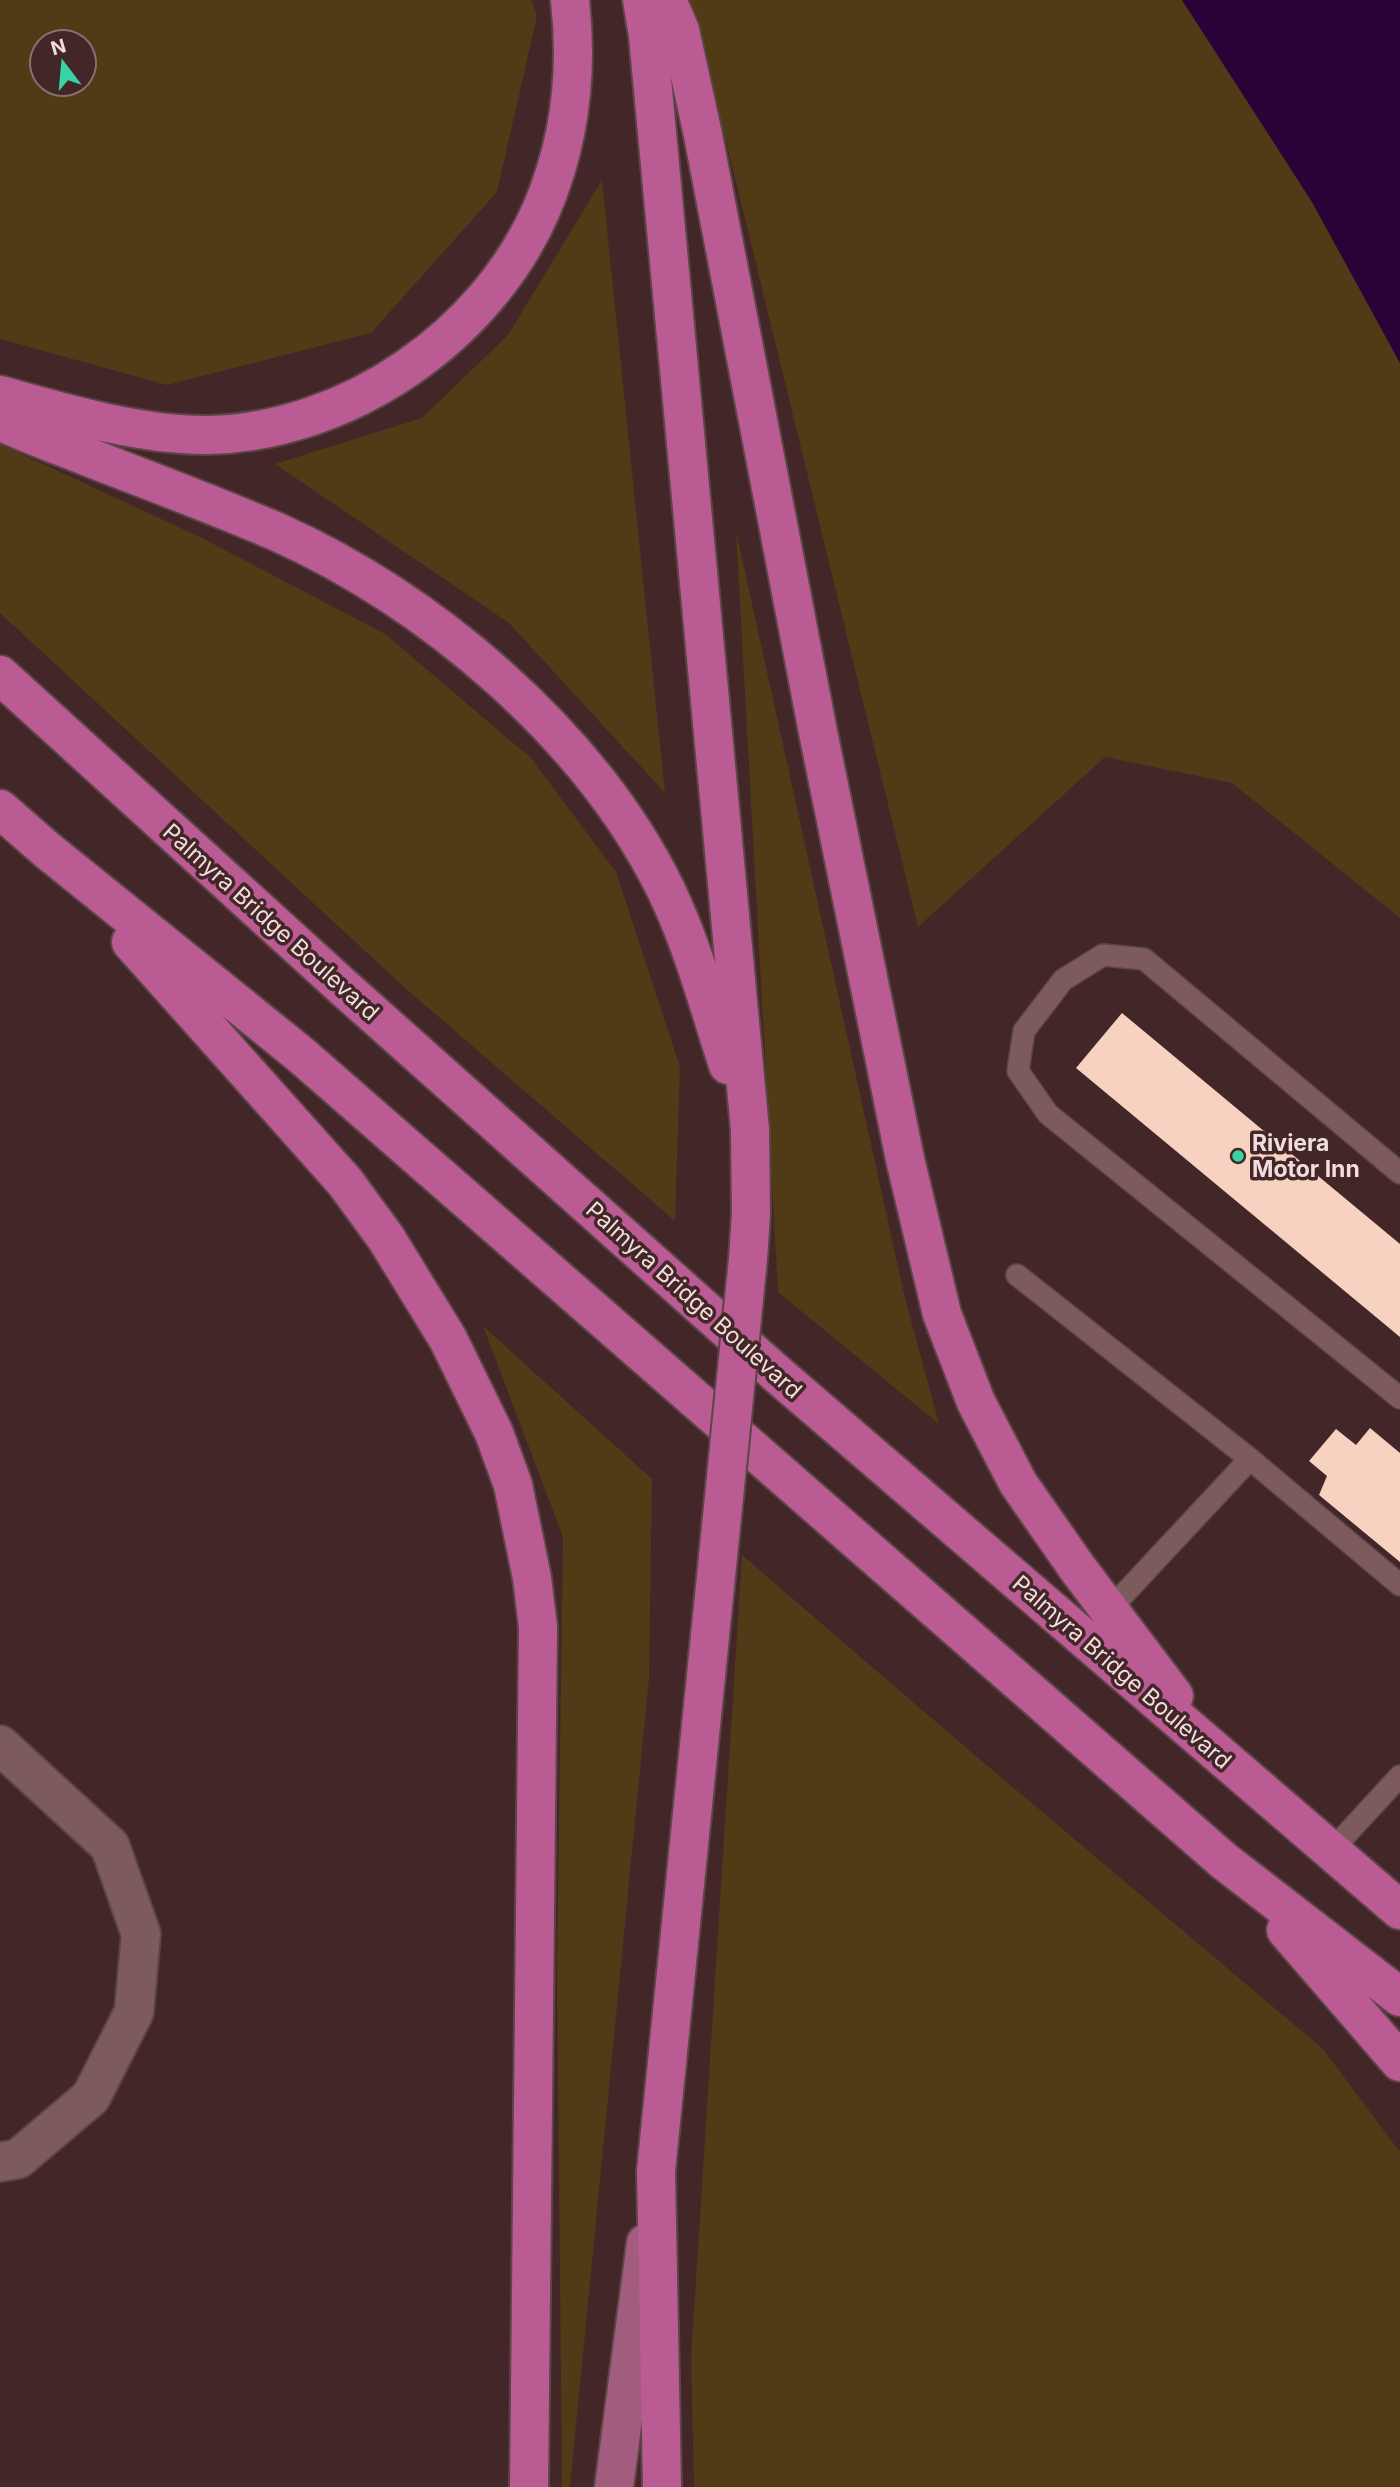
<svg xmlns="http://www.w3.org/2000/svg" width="1400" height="2487" viewBox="0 0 1400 2487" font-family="Inter,sans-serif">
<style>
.green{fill:#513a16;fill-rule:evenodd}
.water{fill:#290337}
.building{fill:#f8d2c0}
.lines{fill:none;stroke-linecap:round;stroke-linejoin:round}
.lane-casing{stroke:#5d4446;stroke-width:24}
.street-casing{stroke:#5d4446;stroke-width:42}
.primary-casing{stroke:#5d4446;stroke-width:42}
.highway-casing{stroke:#5d4446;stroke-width:42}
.lane{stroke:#7d5b5c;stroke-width:21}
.street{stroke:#7d5b5c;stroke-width:38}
.primary{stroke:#a25c7d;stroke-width:38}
.highway{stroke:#ba5c93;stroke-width:38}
.highway-bridge-casing{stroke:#5d4446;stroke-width:42;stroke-linecap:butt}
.highway-bridge{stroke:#ba5c93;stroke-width:38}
.poi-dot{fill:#39d4a5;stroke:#432628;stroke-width:2.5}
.labels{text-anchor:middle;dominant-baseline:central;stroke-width:7;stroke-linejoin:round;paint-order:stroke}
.street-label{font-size:23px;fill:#f1dddd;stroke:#432628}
.poi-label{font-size:23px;font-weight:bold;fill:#f1dddd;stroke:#432628;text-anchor:start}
</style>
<rect width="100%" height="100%" fill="#432628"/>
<g class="green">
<path d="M 0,0 L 531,0 L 537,16 L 497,192 L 371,333 L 167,385 L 0,339 ZM 42,42 L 84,42 L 84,84 L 42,84 Z"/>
<polygon points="687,0 1182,0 1312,202 1400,363 1400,918 1232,783 1105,757 918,927 727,145"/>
<polygon points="602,180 665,793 509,623 275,464 422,418 508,335"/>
<polygon points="0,444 200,537 385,634 531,758 616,872 680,1067 675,1221 404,987 0,613"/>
<polygon points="736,531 904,1294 939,1424 778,1292"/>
<polygon points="483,1326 652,1479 649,1678 570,2487 562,2487 557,1966 563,1537"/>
<polygon points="742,1555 957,1740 1323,2049 1400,2152 1400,2487 694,2487 691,2358"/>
</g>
<polygon class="water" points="1182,0 1400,0 1400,363 1312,202"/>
<g class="building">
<polygon points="1122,1013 1400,1244 1400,1337 1076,1068"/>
<polygon points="1370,1428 1400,1453 1400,1562 1319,1495 1327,1476 1309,1461 1336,1429 1356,1445"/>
</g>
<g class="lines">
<defs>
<g id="lane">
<polyline points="1400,1173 1144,959 1103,955 1063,980 1024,1031 1018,1071 1048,1114 1400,1398"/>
<polyline points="1017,1275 1250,1459 1400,1585"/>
<polyline points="1110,1609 1250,1459"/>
<polyline points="1331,1851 1400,1776"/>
</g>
<polyline id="street" points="0,1745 110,1846 141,1934 134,2012 91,2097 18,2159 0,2162"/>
<polyline id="primary" points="614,2487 646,2243"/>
<g id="highway">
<polyline points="642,0 648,36 750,1130"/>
<polyline points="667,0 680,30 703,135 818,732 905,1159 942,1314 976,1402 1018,1483 1078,1569 1174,1696"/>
<path d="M 0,395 C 63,413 143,436 208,435 C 348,432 487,336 542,208 C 570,142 578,71 570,0"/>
<path d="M 0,421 C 27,434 55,444 83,455 C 147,480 212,504 275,531 C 431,600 591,737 666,890 C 693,946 709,1007 728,1065"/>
<polyline points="0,675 343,987 777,1374 1400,1910"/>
<polyline points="0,809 47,850 301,1055 1224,1861 1400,1997"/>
<polyline points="131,942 345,1182 386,1238 448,1339 494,1433 513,1485 532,1578 538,1627 529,2487"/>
<polyline points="1286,1930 1400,2062"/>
<polyline points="662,2487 656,2171 708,1656"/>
</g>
</defs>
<use href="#lane" class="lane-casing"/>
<use href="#street" class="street-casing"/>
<use href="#primary" class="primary-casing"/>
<use href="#highway" class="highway-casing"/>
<use href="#lane" class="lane"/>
<use href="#street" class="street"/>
<use href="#primary" class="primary"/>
<use href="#highway" class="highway"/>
<defs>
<polyline id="highway-bridge" points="708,1656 748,1259 751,1214 750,1130"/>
</defs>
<use href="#highway-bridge" class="highway-bridge-casing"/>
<use href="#highway-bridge" class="highway-bridge"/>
</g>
<circle class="poi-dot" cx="1238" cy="1156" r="7"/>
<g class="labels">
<g class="street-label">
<text transform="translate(271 922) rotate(42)">Palmyra Bridge Boulevard</text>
<text transform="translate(694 1300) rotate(42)">Palmyra Bridge Boulevard</text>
<text transform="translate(1122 1672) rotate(41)">Palmyra Bridge Boulevard</text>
</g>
<g class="poi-label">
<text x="1252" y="1143">Riviera<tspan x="1252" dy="26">Motor Inn</tspan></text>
</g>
</g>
<g transform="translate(63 63) rotate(344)"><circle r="33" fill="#432628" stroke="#896f70" stroke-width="2"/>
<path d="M0-5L12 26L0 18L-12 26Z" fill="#39d4a5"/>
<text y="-10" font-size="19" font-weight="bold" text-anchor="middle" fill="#f1dddd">N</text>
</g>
</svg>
